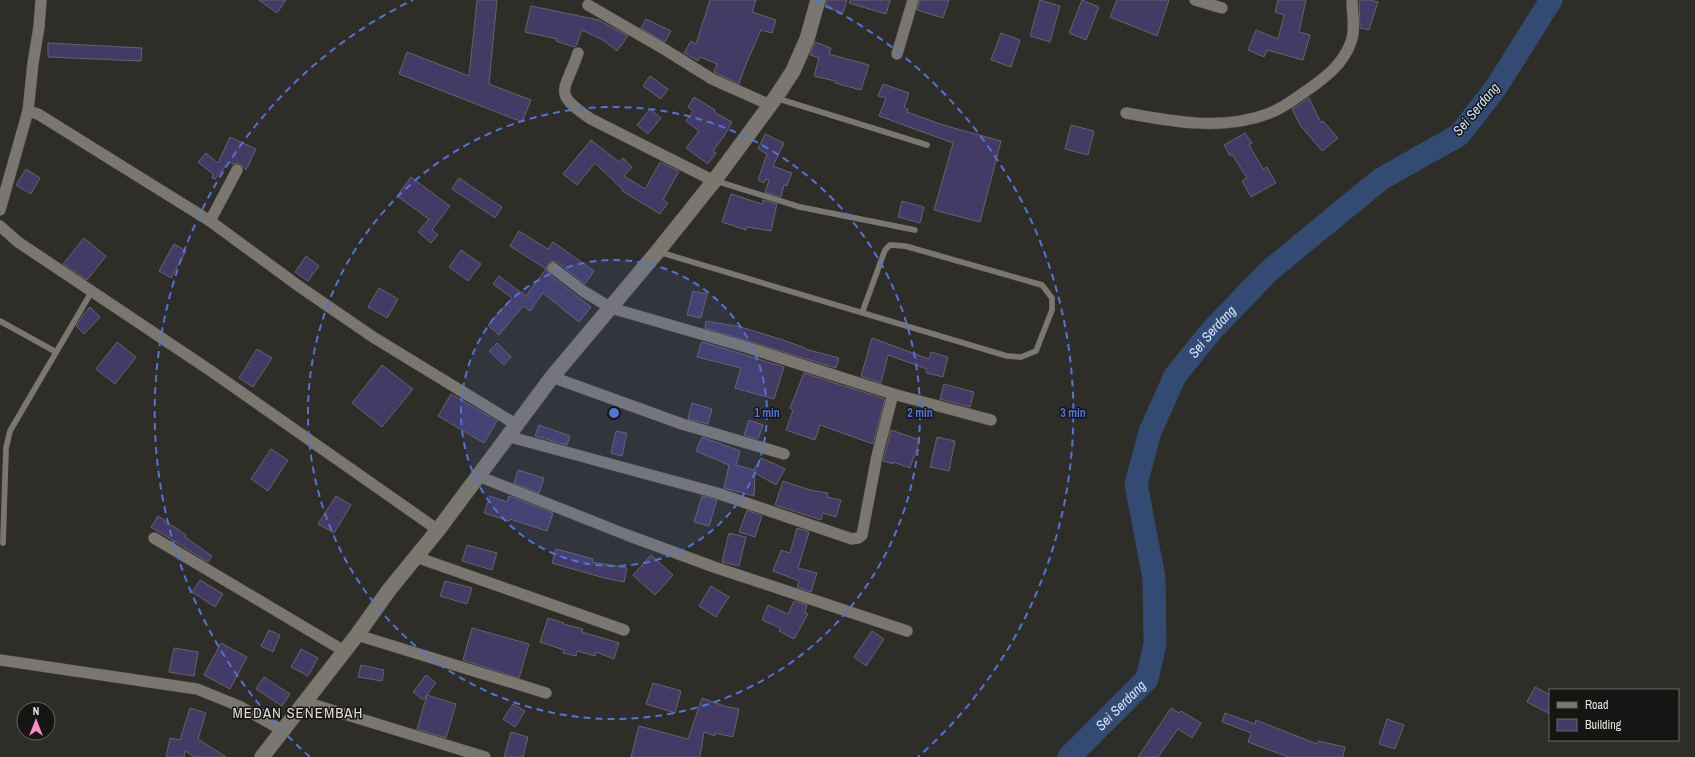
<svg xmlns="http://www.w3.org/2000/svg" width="1695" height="757" viewBox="0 0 1695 757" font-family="'Archivo Narrow',sans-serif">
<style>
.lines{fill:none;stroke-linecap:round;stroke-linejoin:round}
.river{stroke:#334b72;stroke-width:23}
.building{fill:#433b66;stroke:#64636a}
.lane-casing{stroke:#4d4b46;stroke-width:6}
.street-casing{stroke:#4d4b46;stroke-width:12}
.secondary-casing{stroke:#4d4b46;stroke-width:16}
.lane{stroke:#7a7770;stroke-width:5.5}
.street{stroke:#7a7770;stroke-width:11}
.secondary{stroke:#7a7770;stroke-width:15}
.ring{fill:none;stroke:#5074da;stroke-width:2;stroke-dasharray:7 5}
.labels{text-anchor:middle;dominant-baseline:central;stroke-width:3;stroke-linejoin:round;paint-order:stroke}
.water-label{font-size:14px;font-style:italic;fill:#d1e2fd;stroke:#161513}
.quarter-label{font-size:15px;letter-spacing:1px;fill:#dfdcd4;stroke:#161513}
.centre{fill:#5074da;stroke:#161513;stroke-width:2}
.ring-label{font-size:12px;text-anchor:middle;font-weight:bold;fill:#5074da;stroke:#161513;stroke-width:3;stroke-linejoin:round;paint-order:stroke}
</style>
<rect width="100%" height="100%" fill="#2f2d27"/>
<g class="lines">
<path class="river" id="s1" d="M 1069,757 L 1147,679 L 1155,644 L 1154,578 L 1136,484 L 1150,432 L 1175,376 L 1212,330 L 1270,270 L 1381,179 L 1459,135 L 1495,89 L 1551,0"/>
</g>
<g class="building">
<polygon points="259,0 286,0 277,13"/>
<polygon points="477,0 497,0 489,84 531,100 522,122 399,74 407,52 469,76"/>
<polygon points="710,0 756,0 752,12 776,20 772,33 761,30 746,64 739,84 714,72 717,64 700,57 698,61 684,53 691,41 696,44"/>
<polygon points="827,0 847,0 843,13 825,7"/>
<polygon points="850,0 890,0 886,14 849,3"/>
<polygon points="920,0 949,0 943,18 917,10"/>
<polygon points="1040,0 1060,6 1050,42 1030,36"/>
<polygon points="1082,0 1099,7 1086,40 1069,33"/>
<polygon points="1117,0 1169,0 1157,36 1110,17"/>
<polygon points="1278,0 1306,0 1299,32 1310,35 1303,60 1267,50 1264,57 1248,50 1256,30 1278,39 1284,15 1275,12"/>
<polygon points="1360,0 1370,0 1378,2 1369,30 1360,28 1359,4"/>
<polygon points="531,6 599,20 628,36 617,51 603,40 582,30 576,46 574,47 556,41 557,39 525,32"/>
<polygon points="646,19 671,31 665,42 641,28"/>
<polygon points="1001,33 1020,40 1011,67 991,60"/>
<polygon points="815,42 831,48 829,54 869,65 861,90 835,83 835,81 814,76 819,58 810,55"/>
<polygon points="48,43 142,48 141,61 48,57"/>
<polygon points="650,76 668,89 661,99 643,86"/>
<polygon points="883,84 909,93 904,108 908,109 907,112 943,125 1001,141 980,222 934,210 953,143 879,116 886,98 878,96"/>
<polygon points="694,97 715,110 714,112 732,122 724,136 713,151 716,153 708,164 686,148 699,131 686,121 693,111 688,107"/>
<polygon points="1309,98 1321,123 1323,121 1338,138 1322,151 1300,125 1292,109"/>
<polygon points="650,109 661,118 648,134 637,125"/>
<polygon points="1071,125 1094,131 1088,155 1065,149"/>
<polygon points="1245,133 1252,143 1249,145 1263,169 1267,167 1276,183 1251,197 1242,181 1247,178 1232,154 1230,156 1224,145"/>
<polygon points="765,134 784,143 773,166 792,173 787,186 784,185 781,197 765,192 769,180 766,179 764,183 758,180 767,154 758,149"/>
<polygon points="230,137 256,149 246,170 240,164 233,164 229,162 215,179 212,178 213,174 198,162 206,153 218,163"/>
<polygon points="591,140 619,162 623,158 632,167 624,176 645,189 660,162 679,171 663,200 668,203 660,214 622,191 623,190 595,163 577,185 563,174"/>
<polygon points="26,169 40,178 31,194 16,185"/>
<polygon points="411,177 450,206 432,230 438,235 431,243 418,232 429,219 397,196"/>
<polygon points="459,178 502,207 495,218 452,189"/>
<polygon points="731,194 762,204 763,200 777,204 771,231 747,227 746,230 722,222"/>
<polygon points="902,201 924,207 920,223 898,217"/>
<polygon points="519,231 548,249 553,242 594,271 585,284 557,262 551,261 546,267 549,274 591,307 579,322 543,293 530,311 523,306 499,335 488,325 512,298 493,284 499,276 526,296 546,269 510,246"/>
<polygon points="84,238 106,256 87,280 63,264"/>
<polygon points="174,244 186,251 171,278 159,271"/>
<polygon points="461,250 481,264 468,281 449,267"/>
<polygon points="306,256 319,266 308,281 295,272"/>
<polygon points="379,288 398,299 387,318 368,307"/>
<polygon points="693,291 707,294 701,318 687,315"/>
<polygon points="90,307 100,317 84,334 76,326 83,315"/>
<polygon points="706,321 741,327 783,340 805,348 805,349 839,358 836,368 705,328"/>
<polygon points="872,338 929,359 931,352 948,357 943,377 926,373 927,369 888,355 881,383 861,376"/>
<polygon points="117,342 136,357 115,384 96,369"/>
<polygon points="703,342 784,367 774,399 735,388 741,368 697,357 701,343"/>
<polygon points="497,343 511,357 504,365 489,351"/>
<polygon points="257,349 272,358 253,387 239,378"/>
<polygon points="382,365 413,389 382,427 352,403"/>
<polygon points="804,373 885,399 873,444 820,425 815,440 786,430 793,410 790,408"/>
<polygon points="944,384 974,392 970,407 940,399"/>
<polygon points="451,394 497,421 484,443 438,416"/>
<polygon points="692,403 712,409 708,424 688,419"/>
<polygon points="749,420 763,425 758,439 744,435"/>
<polygon points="539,425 570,436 567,445 535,436"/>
<polygon points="891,430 920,440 910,468 893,462 893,464 883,461"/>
<polygon points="616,431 627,433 622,456 611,453"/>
<polygon points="702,437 740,451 736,465 754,470 761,458 773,463 785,469 776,485 755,473 754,496 724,488 729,465 696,451"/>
<polygon points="937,437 955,441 949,471 930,467"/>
<polygon points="271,449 288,460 268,491 251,479"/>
<polygon points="518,470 544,478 539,493 514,483"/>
<polygon points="783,481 810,490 828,493 827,497 841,500 836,517 823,513 821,520 775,505"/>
<polygon points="336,496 351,505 334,533 318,524"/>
<polygon points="490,496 507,502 509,496 553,513 547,531 510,519 509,521 484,513"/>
<polygon points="702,496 717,500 709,526 694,522"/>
<polygon points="747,510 762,516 755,537 739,532"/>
<polygon points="158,516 186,535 185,537 212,556 208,562 151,527"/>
<polygon points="797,528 809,532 798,568 817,573 811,592 797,587 799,581 773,571 781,550 790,553"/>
<polygon points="729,533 746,537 739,566 722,562"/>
<polygon points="467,545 497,553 492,570 462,561"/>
<polygon points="556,549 593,559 592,562 627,568 624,582 604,578 552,563"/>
<polygon points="651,555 673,575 655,595 633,575"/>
<polygon points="200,580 223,594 215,607 192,592"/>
<polygon points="445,581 472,588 467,604 440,596"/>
<polygon points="711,586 729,597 716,617 699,606"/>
<polygon points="794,601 807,605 805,613 808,614 794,639 779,631 780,628 762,620 768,605 788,614"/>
<polygon points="548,618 564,623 563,624 583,629 582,632 619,643 614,659 596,652 595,656 577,651 576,656 563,653 564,650 540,642"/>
<polygon points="472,628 529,644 519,678 463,660"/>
<polygon points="269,630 280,635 273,652 261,646"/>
<polygon points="872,631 884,639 866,666 854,657"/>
<polygon points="221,643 247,657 230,689 204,675"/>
<polygon points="174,648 198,652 194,676 169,672"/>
<polygon points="301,649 318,658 308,676 291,667"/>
<polygon points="361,665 384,670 382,681 358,677"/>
<polygon points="426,675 436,683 423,700 413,692"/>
<polygon points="264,677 290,694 282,706 256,689"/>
<polygon points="653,683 681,691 675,713 646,704"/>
<polygon points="1535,687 1550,695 1550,714 1527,702"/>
<polygon points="427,695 456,704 446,738 417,729"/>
<polygon points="702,698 724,706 739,709 733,737 715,733 715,736 704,732 700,757 631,757 639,726 688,739"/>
<polygon points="513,704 525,711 515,727 503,719"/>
<polygon points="190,708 206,713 198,739 226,757 195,757 185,751 184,757 166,757 170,738 180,740"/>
<polygon points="1171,708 1179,713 1181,711 1201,723 1192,738 1178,729 1158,757 1138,757"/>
<polygon points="1225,713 1255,724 1256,720 1317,744 1318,741 1345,747 1343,757 1288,757 1248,742 1251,733 1222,722"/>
<polygon points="1387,719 1404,725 1395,749 1379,744"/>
<polygon points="511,732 528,737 523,757 504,757"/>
</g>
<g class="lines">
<defs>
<g id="lane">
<polyline points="776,98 927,145"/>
<polyline points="716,181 800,207 915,230"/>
<polyline points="659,252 1007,356 1021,357 1036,351 1052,310 1052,298 1042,285 905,246 890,245 885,250 862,313"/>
<polyline points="0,321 56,352"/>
<polyline points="3,543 6,448 10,431 92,291"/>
</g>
<g id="street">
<polyline points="1195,0 1222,8"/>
<polyline points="588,5 664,49 712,79 770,105"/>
<path d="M 578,53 C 565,92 551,92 591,119 L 714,181"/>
<polyline points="897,54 913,0"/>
<polyline points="28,111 38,114 210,221 300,287 373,337 517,425"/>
<path d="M 1126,113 C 1174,122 1224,131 1270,113 C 1285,107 1297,97 1309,89 C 1327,76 1343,64 1351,42 C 1356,29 1352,14 1352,0"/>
<polyline points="0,210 28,111 33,63 39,27 41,0"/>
<polyline points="210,221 237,170"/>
<polyline points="0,226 18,242 211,371 438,530"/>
<polyline points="553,268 583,291 611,308 746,347 893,394 991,420"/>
<polyline points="552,377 682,424 784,454"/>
<polyline points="507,436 717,493 852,539 858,538 862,535 877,456 893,394"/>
<polyline points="478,476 627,535 714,567 907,631"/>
<polyline points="154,538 344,651"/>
<polyline points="416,557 624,630"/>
<polyline points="357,635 546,693"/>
<polyline points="0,660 197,689 239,706 284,731"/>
<polyline points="305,702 485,757"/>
</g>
<polyline id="secondary" points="262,757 357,635 389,590 438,530 552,377 658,251 714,181 776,97 793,71 807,39 818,0"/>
</defs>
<use href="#lane" class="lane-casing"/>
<use href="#street" class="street-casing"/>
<use href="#secondary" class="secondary-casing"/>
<use href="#lane" class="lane"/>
<use href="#street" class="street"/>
<use href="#secondary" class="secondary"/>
</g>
<circle cx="614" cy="413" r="153" fill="#5074da" fill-opacity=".12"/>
<g class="ring">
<circle cx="614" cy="413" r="153"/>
<circle cx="614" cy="413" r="306"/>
<path d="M310 757A459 459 0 0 1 413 0M815 0A459 459 0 0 1 918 757"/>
</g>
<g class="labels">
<g class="water-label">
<text transform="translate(1476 109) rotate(-50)">Sei Serdang</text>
<text stroke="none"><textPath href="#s1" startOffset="481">Sei Serdang</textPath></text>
<text stroke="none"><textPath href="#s1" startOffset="73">Sei Serdang</textPath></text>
</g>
<g class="quarter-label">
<text x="298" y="712">MEDAN SENEMBAH</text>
</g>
</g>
<circle cx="614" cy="413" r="6" class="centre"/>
<g class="ring-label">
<text x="767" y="417">1 min</text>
<text x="920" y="417">2 min</text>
<text x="1073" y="417">3 min</text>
</g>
<rect x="1549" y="689" width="130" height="52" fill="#161513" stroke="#6a6865"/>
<rect x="1557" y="702" width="20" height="6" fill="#7a7770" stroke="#6a6865"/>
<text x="1585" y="709" font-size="12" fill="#e7e5e1">Road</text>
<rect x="1557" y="719" width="20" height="12" fill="#433b66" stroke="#6a6865"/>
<text x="1585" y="729" font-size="12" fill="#e7e5e1">Building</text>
<g transform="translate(36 721)"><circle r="19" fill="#161513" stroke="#6a6865"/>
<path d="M0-3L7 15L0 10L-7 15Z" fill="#fc8fc2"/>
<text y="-6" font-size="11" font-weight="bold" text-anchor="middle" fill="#e7e5e1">N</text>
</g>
</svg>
